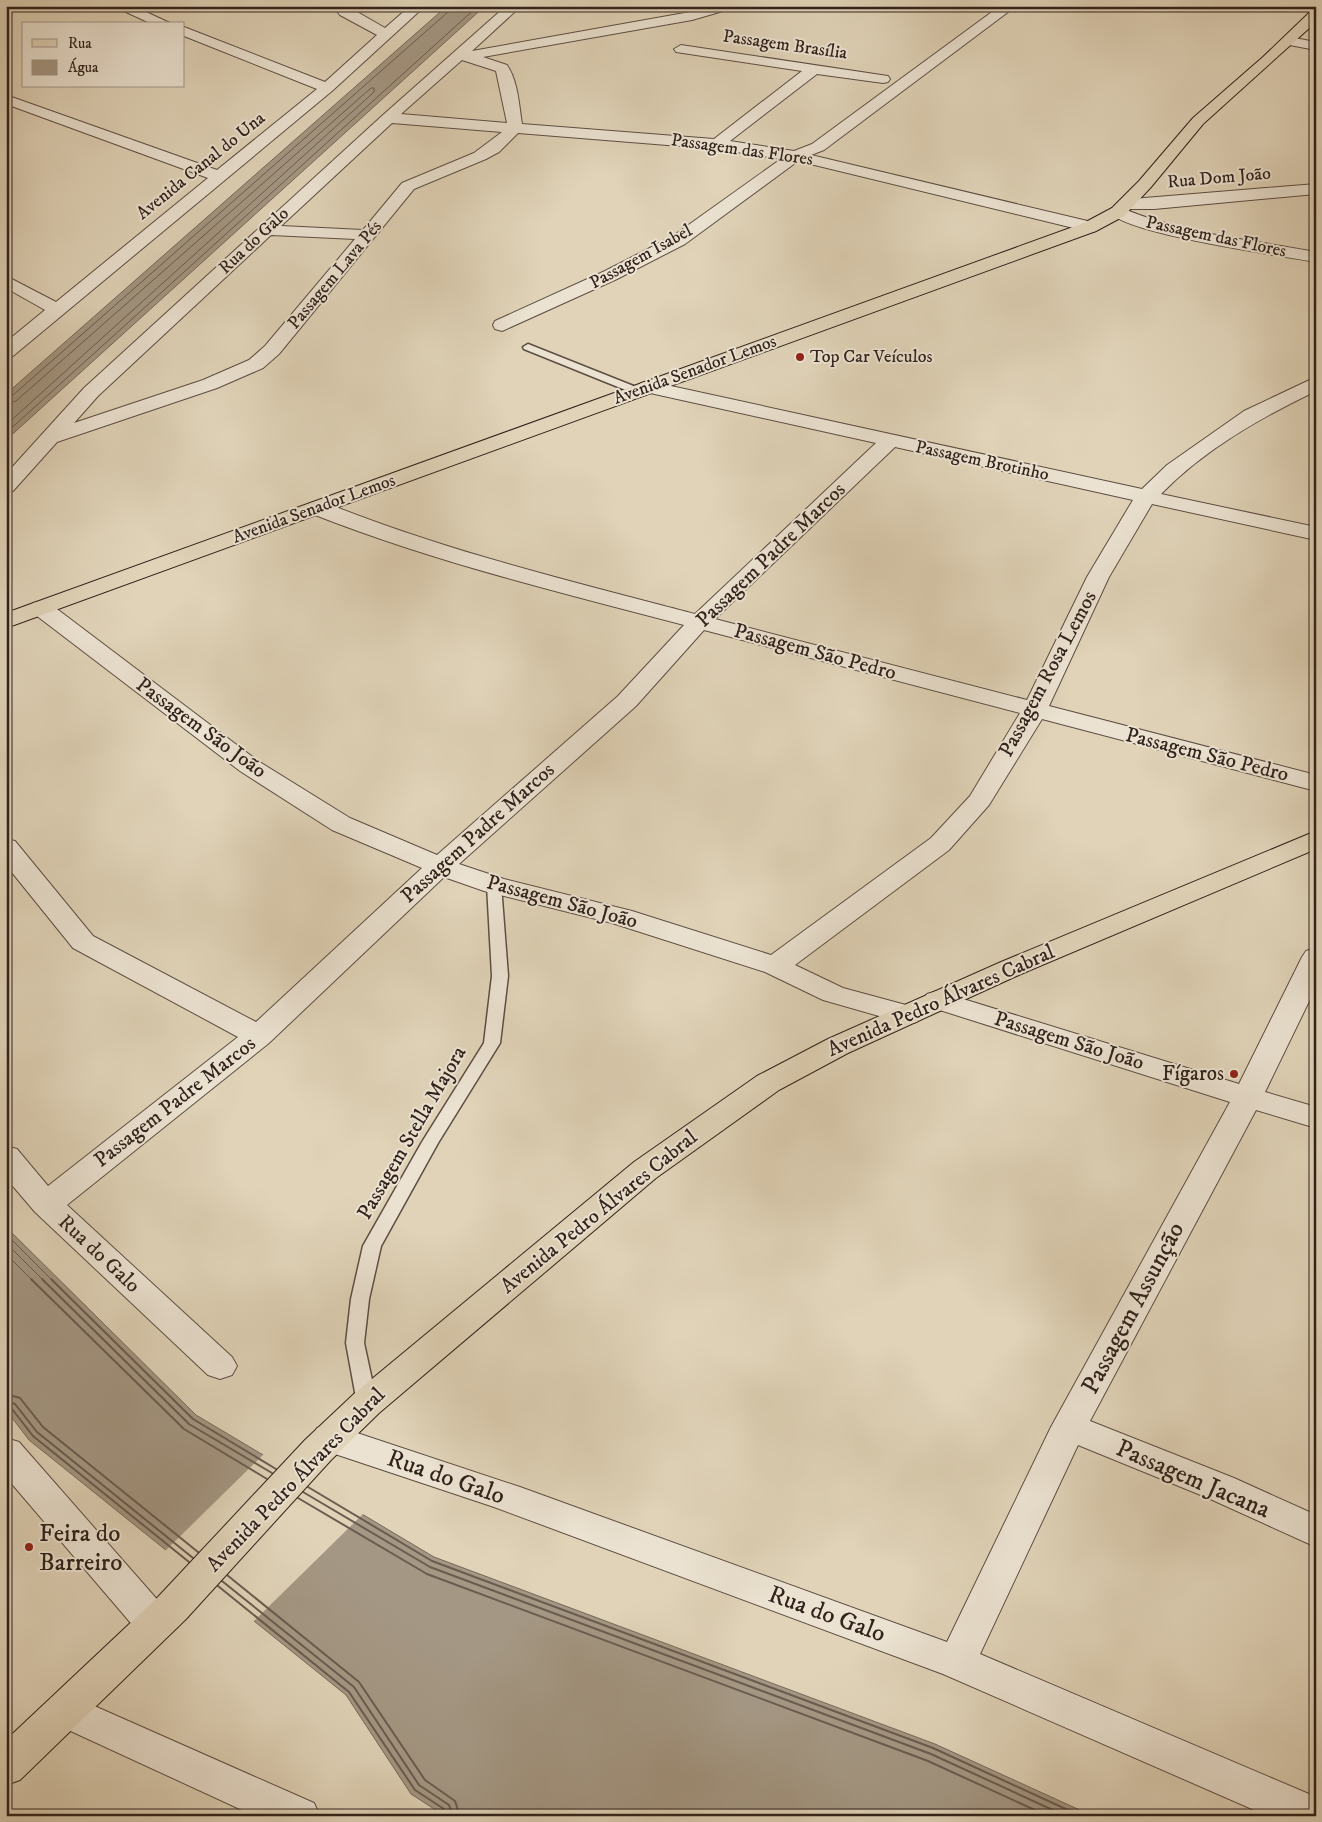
<svg xmlns="http://www.w3.org/2000/svg" width="1322" height="1822" viewBox="0 0 1322 1822" font-family="'IM FELL DW Pica',serif">
<style>
.water{fill:#a49783;stroke:#76685a}
.pier{fill:#e0d3b8}
.lines{fill:none;stroke-linecap:round;stroke-linejoin:round}
.shore-far1{stroke:#6a5c50;stroke-width:1}
.shore{stroke:#6a5c50;stroke-width:2}
.service-casing{stroke:#5d4e43;stroke-width:3}
.minor-casing{stroke:#5d4e43;stroke-width:2}
.primary-casing{stroke:#31221c;stroke-width:2}
.service{fill:#ebe2d1;fill-rule:evenodd}
.minor{fill:#ebe2d1;fill-rule:evenodd}
.primary{fill:#e0d3b8;fill-rule:evenodd}
.poi-dot{fill:#8f2418;stroke:#ebe2d1;stroke-width:2}
.labels{text-anchor:middle;dominant-baseline:central;stroke-width:4;stroke-linejoin:round;paint-order:stroke}
.far-street-label{font-size:18px;fill:#31221c;stroke:#ebe2d1}
.far-poi-label{font-size:18px;fill:#31221c;stroke:#ebe2d1;text-anchor:start}
.street-label{font-size:21px;fill:#31221c;stroke:#ebe2d1}
.poi-label{font-size:21px;fill:#31221c;stroke:#ebe2d1;text-anchor:end}
.near-street-label{font-size:25px;fill:#31221c;stroke:#ebe2d1}
.near-poi-label{font-size:25px;fill:#31221c;stroke:#ebe2d1;text-anchor:start}
</style>
<rect width="100%" height="100%" fill="#e0d3b8"/>
<filter id="stains"><feTurbulence type="fractalNoise" baseFrequency=".004" numOctaves="4"/><feColorMatrix values="0 0 0 0 .2 0 0 0 0 .09 0 0 0 0 .02 0 0 0 .5 -.17"/></filter>
<radialGradient id="worn" r=".72"><stop offset=".6" stop-color="#630" stop-opacity="0"/><stop offset="1" stop-color="#630" stop-opacity=".3"/></radialGradient>
<g class="water">
<polygon points="447,6 485,6 6,440 6,394"/>
<polygon points="6,1227 196,1415 434,1557 935,1744 1093,1816 445,1816 411,1794 346,1695 29,1440 6,1410"/>
</g>
<polygon class="pier" points="265,1453 364,1513 252,1623 164,1552"/>
<g class="lines">
<g class="shore-far1">
<polyline points="6,397 12,396 448,12 450,6"/>
<polyline points="6,404 16,401 371,88 374,88 374,92 6,425"/>
<polyline points="6,433 478,6"/>
<polyline points="6,1234 52,1280"/>
<polyline points="6,1243 43,1280"/>
<polyline points="6,1254 32,1280"/>
</g>
<g class="shore">
<polyline points="31,1279 184,1429 267,1479"/>
<polyline points="42,1279 189,1424 272,1473"/>
<polyline points="51,1279 193,1419 276,1469"/>
<polyline points="6,1394 20,1398 43,1427 198,1552"/>
<polyline points="6,1401 15,1404 37,1432 193,1558"/>
<polyline points="6,1407 12,1409 33,1436 189,1562"/>
<polyline points="308,1487 432,1561 933,1748 1081,1816"/>
<polyline points="303,1492 430,1567 931,1754 1066,1816"/>
<polyline points="298,1498 427,1574 928,1761 1048,1816"/>
<polyline points="227,1575 359,1682 425,1780 455,1801 460,1816"/>
<polyline points="222,1581 354,1687 419,1785 449,1805 453,1816"/>
<polyline points="218,1586 349,1692 415,1790 444,1809 447,1816"/>
</g>
<defs>
<g id="service">
<polygon points="528,344 641,389 642,391 637,394 633,393 524,349 523,347"/>
<polygon points="494,881 501,885 508,976 500,1043 438,1143 381,1246 369,1299 364,1343 377,1403 374,1408 367,1410 360,1408 357,1403 346,1343 351,1299 363,1246 422,1142 484,1043 492,976 487,885"/>
</g>
<g id="minor">
<polygon points="113,6 133,6 172,24 152,24"/>
<polygon points="333,6 347,6 385,28 410,6 425,6 332,91 13,356 6,358 6,342 45,310 6,288 6,276 56,302 208,178 6,104 6,95 217,170 317,89 184,36 184,27 325,82 377,35 340,15"/>
<path d="M 506,6 L 521,6 L 472,51 L 690,12 L 710,6 L 732,6 L 730,9 L 692,20 L 483,57 L 507,65 C 518,81 519,105 522,124 L 714,139 L 802,71 L 676,52 L 674,49 L 681,45 L 888,76 L 890,79 L 888,82 L 883,83 L 817,74 L 730,141 L 794,151 L 812,144 L 1000,6 L 1016,6 L 824,150 L 811,155 L 1096,223 L 1099,227 L 1096,231 L 1090,232 L 798,161 L 685,244 L 617,279 L 502,331 L 495,329 L 493,325 L 495,321 L 605,271 L 673,236 L 781,159 L 717,149 L 518,133 L 499,152 L 486,159 L 414,189 L 279,354 L 263,368 L 217,388 L 57,442 L 13,491 L 6,493 L 6,474 L 84,388 L 383,115 ZM 462,60 L 496,71 L 507,123 L 401,114 ZM 392,123 L 502,132 L 474,153 L 402,183 L 363,230 L 281,226 ZM 271,235 L 355,239 L 265,346 L 249,360 L 203,380 L 74,423 L 98,396 Z"/>
<polygon points="600,6 591,11 584,7 585,6"/>
<polygon points="1289,37 1316,42 1316,50 1284,44 1282,41 1284,38"/>
<path d="M 1316,184 L 1316,194 L 1154,209 L 1124,209 C 1184,234 1252,240 1316,252 L 1316,262 C 1283,256 1124,234 1110,212 L 1112,208 L 1120,207 L 1118,204 L 1120,200 Z"/>
<path d="M 1316,377 L 1316,391 C 1260,418 1205,449 1161,494 L 1316,527 L 1316,540 L 1152,504 L 1109,577 L 1049,706 L 1316,775 L 1316,791 L 1042,719 L 989,805 L 949,850 L 795,965 L 843,988 L 917,1008 L 922,1015 L 917,1022 L 907,1024 L 823,1000 L 765,972 L 612,923 L 484,891 L 444,877 L 269,1043 L 67,1205 L 232,1357 L 237,1366 L 232,1375 L 220,1379 L 208,1375 L 35,1212 L 6,1178 L 6,1146 L 17,1149 L 48,1186 L 238,1037 L 73,948 L 6,865 L 6,839 L 15,841 L 93,936 L 256,1022 L 422,868 L 332,830 L 240,771 L 33,613 L 30,608 L 33,603 L 41,601 L 49,603 L 258,761 L 350,818 L 437,855 L 618,696 L 684,625 C 558,592 431,561 310,513 L 307,508 L 310,503 L 318,502 L 326,503 C 445,551 570,581 695,614 L 876,443 L 641,391 L 638,387 L 641,383 L 648,381 L 1142,489 L 1167,465 L 1244,411 ZM 895,447 L 1133,500 L 1087,577 L 1027,700 L 715,619 ZM 704,630 L 1020,713 L 970,796 L 931,838 L 771,955 L 632,911 L 504,879 L 459,864 L 636,706 Z"/>
<polygon points="1316,948 1316,987 1265,1092 1316,1107 1316,1128 1256,1110 1090,1421 1234,1478 1316,1515 1316,1547 1208,1498 1078,1445 980,1654 1316,1797 1316,1816 1268,1816 943,1674 494,1507 317,1448 312,1438 317,1428 330,1424 520,1487 947,1642 1051,1427 1230,1102 927,1006 923,1000 927,994 937,991 947,994 1239,1084 1302,957 1306,951"/>
<polygon points="6,1438 19,1442 169,1613 174,1624 169,1635 155,1640 141,1635 6,1477"/>
<polygon points="65,1693 314,1803 320,1816 255,1816 51,1722 45,1710 51,1698"/>
</g>
<g id="primary">
<polygon points="1316,10 1316,22 1203,124 1151,187 1124,216 1096,231 6,628 6,613 1084,223 1112,208 1139,181 1193,118 1263,57 1311,11"/>
<polygon points="1316,831 1316,849 1021,974 848,1053 779,1090 656,1178 379,1413 331,1460 186,1619 20,1780 6,1785 6,1740 158,1597 305,1440 355,1393 634,1162 757,1076 828,1039 1001,962"/>
</g>
</defs>
<use href="#service" class="service-casing"/>
<use href="#minor" class="minor-casing"/>
<use href="#primary" class="primary-casing"/>
<use href="#service" class="service"/>
<use href="#minor" class="minor"/>
<use href="#primary" class="primary"/>
</g>
<g class="poi-dot">
<circle cx="800" cy="357" r="5"/>
<circle cx="1234" cy="1074" r="5"/>
<circle cx="29" cy="1547" r="5"/>
</g>
<g class="labels">
<g class="far-street-label">
<text transform="translate(785 45) rotate(8)">Passagem Brasília</text>
<text transform="translate(742 150) rotate(8)">Passagem das Flores</text>
<text transform="translate(201 166) rotate(-39)">Avenida Canal do Una</text>
<text transform="translate(1219 178) rotate(-5)">Rua Dom João</text>
<text transform="translate(1216 237) rotate(12)">Passagem das Flores</text>
<text transform="translate(254 241) rotate(-43)">Rua do Galo</text>
<text transform="translate(641 257) rotate(-29)">Passagem Isabel</text>
<text transform="translate(335 275) rotate(-50)">Passagem Lava Pés</text>
<text transform="translate(695 370) rotate(-20)">Avenida Senador Lemos</text>
<text transform="translate(982 461) rotate(12)">Passagem Brotinho</text>
<text transform="translate(314 509) rotate(-20)">Avenida Senador Lemos</text>
</g>
<g class="far-poi-label">
<text x="810" y="357">Top Car Veículos</text>
</g>
<g class="street-label">
<text transform="translate(771 555) rotate(-44)">Passagem Padre Marcos</text>
<text transform="translate(815 652) rotate(15)">Passagem São Pedro</text>
<text transform="translate(1048 674) rotate(-62)">Passagem Rosa Lemos</text>
<text transform="translate(201 728) rotate(36)">Passagem São João</text>
<text transform="translate(1207 755) rotate(14)">Passagem São Pedro</text>
<text transform="translate(478 833) rotate(-42)">Passagem Padre Marcos</text>
<text transform="translate(562 902) rotate(15)">Passagem São João</text>
<text transform="translate(941 1001) rotate(-24)">Avenida Pedro Álvares Cabral</text>
<text transform="translate(1069 1041) rotate(17)">Passagem São João</text>
<text transform="translate(175 1102) rotate(-38)">Passagem Padre Marcos</text>
<text transform="translate(412 1133) rotate(-60)">Passagem Stella Majora</text>
<text transform="translate(599 1212) rotate(-39)">Avenida Pedro Álvares Cabral</text>
<text transform="translate(99 1254) rotate(43)">Rua do Galo</text>
<text transform="translate(296 1480) rotate(-46)">Avenida Pedro Álvares Cabral</text>
</g>
<g class="poi-label">
<text x="1224" y="1074">Fígaros</text>
</g>
<g class="near-street-label">
<text transform="translate(1133 1308) rotate(-62)">Passagem Assunção</text>
<text transform="translate(446 1477) rotate(19)">Rua do Galo</text>
<text transform="translate(1193 1479) rotate(23)">Passagem Jacana</text>
<text transform="translate(827 1614) rotate(20)">Rua do Galo</text>
</g>
<g class="near-poi-label">
<text x="39" y="1533">Feira do<tspan x="39" dy="29">Barreiro</tspan></text>
</g>
</g>
<rect width="1322" height="1822" fill="none" stroke="#e0d3b8" stroke-width="25"/>
<rect x="8" y="8" width="1307" height="1807" fill="none" stroke="#31221c" stroke-width="2.5"/>
<rect x="12" y="12" width="1297" height="1797" fill="none" stroke="#31221c"/>
<rect x="22" y="22" width="162" height="65" fill="#ebe2d1" stroke="#a19589"/>
<rect x="32" y="39" width="25" height="8" fill="#e0d3b8" stroke="#a19589"/>
<text x="68" y="48" font-size="15" fill="#31221c">Rua</text>
<rect x="32" y="60" width="25" height="15" fill="#a49783" stroke="#a19589"/>
<text x="68" y="72" font-size="15" fill="#31221c">Água</text>
<rect width="100%" height="100%" filter="url(#stains)"/>
<rect width="100%" height="100%" fill="url(#worn)"/>
</svg>
